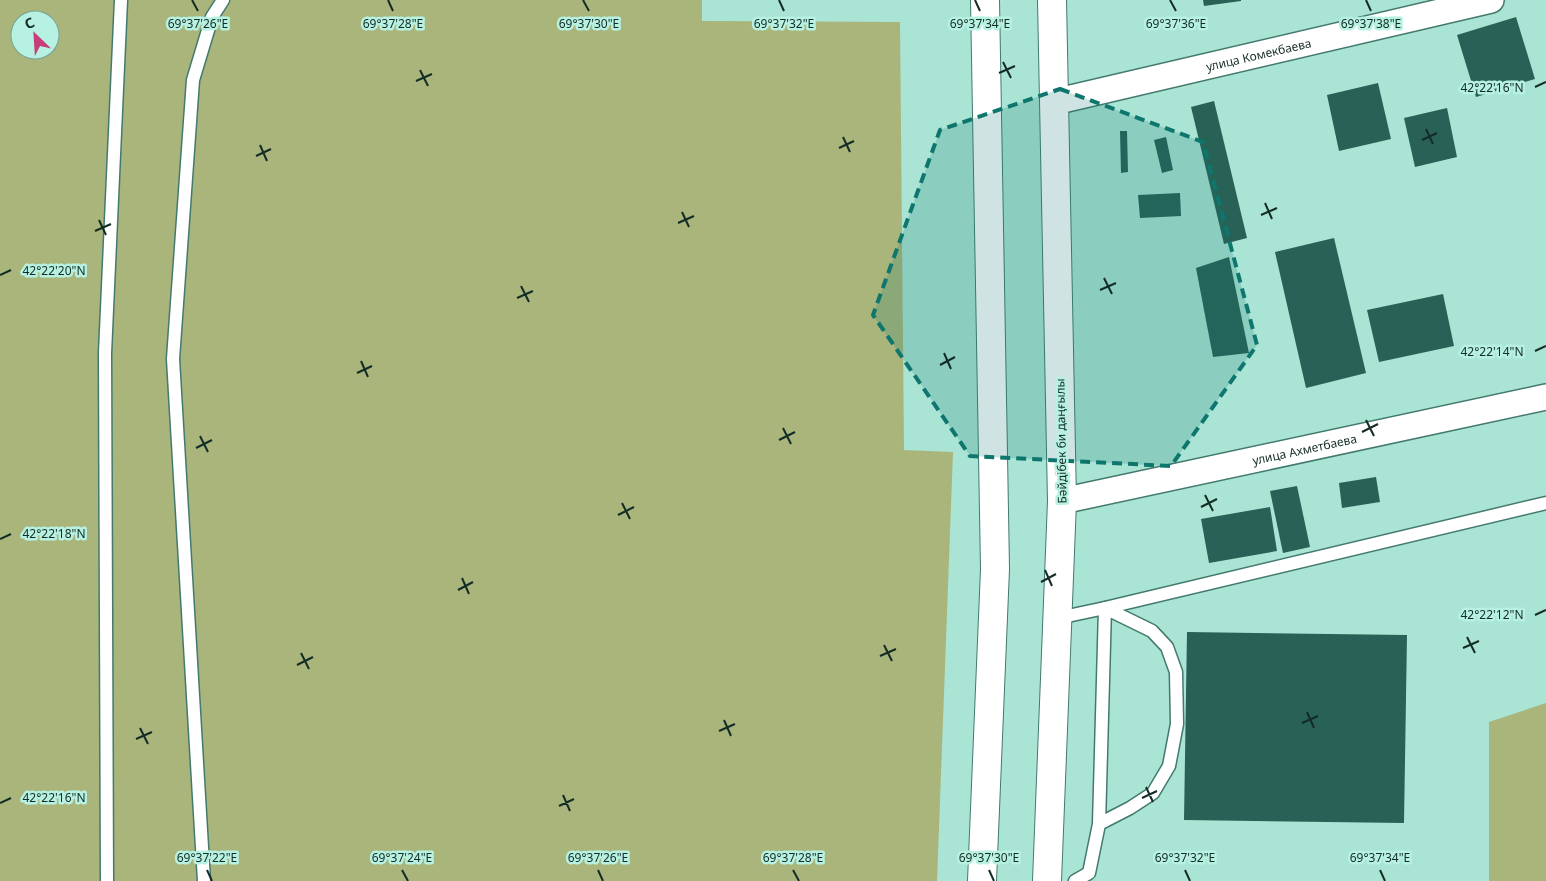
<svg xmlns="http://www.w3.org/2000/svg" width="1546" height="881" viewBox="0 0 1546 881" font-family="'Noto Sans',sans-serif">
<style>
.green{fill:#a9b57b;fill-rule:evenodd}
.building{fill:#286155}
.lines{fill:none;stroke-linecap:round;stroke-linejoin:round}
.lane-casing{stroke:#437a6e;stroke-width:15}
.street-casing{stroke:#437a6e;stroke-width:28}
.primary-casing{stroke:#437a6e;stroke-width:30}
.lane{stroke:#fff;stroke-width:12}
.street{stroke:#fff;stroke-width:25}
.primary{stroke:#fff;stroke-width:28}
.marked{fill:#0f766e;fill-opacity:0.2;stroke:#0f766e;stroke-width:4;stroke-dasharray:10 6;stroke-linejoin:round}
.ticks{fill:none;stroke:#142c26;stroke-width:2}
.labels{text-anchor:middle;dominant-baseline:central;stroke-width:5;stroke-linejoin:round;paint-order:stroke}
.street-label{font-size:12px;fill:#142c26;stroke:#b7f1e2}
.ticks-label{font-size:12px;text-anchor:middle;fill:#142c26;stroke:#b7f1e2;stroke-width:5;stroke-linejoin:round;paint-order:stroke}
</style>
<rect width="100%" height="100%" fill="#aae4d5"/>
<g class="green">
<path d="M 0,0 L 702,0 L 702,21 L 900,22 L 904,450 L 953,452 L 937,881 L 0,881 ZM 20,20 L 50,20 L 50,50 L 20,50 Z"/>
<polygon points="1546,703 1546,881 1489,881 1489,722"/>
</g>
<g class="building">
<polygon points="1203,0 1241,0 1241,1 1204,6"/>
<polygon points="1516,17 1535,79 1476,97 1457,35"/>
<polygon points="1378,83 1391,139 1339,151 1327,95"/>
<polygon points="1214,101 1247,238 1224,244 1191,107"/>
<polygon points="1447,108 1457,157 1415,167 1404,118"/>
<polygon points="1120,131 1127,131 1128,172 1121,173"/>
<polygon points="1166,137 1173,170 1162,173 1154,140"/>
<polygon points="1180,193 1181,216 1140,218 1138,195"/>
<polygon points="1334,238 1366,373 1306,388 1275,252"/>
<polygon points="1229,257 1249,353 1213,357 1196,268"/>
<polygon points="1443,294 1454,346 1379,362 1367,310"/>
<polygon points="1376,477 1380,502 1342,508 1339,483"/>
<polygon points="1297,486 1310,547 1283,553 1270,491"/>
<polygon points="1270,507 1277,551 1209,563 1201,519"/>
<polygon points="1187,632 1407,635 1404,823 1184,820"/>
</g>
<g class="lines">
<defs>
<g id="lane">
<polyline points="1058,618 1105,608 1546,503"/>
<polyline points="107,881 105,353 121,0"/>
<polyline points="204,881 173,359 193,80 212,17 223,0"/>
<polyline points="1075,881 1089,873 1099,824 1105,608 1152,631 1167,647 1176,672 1177,724 1169,766 1153,793 1130,808 1099,824"/>
</g>
<g id="street">
<path id="s1" d="M 1054,102 L 1491,0"/>
<path id="s2" d="M 1062,501 L 1546,397"/>
</g>
<g id="primary">
<polyline points="982,881 995,569 985,0"/>
<polyline points="1047,881 1062,501 1052,0"/>
</g>
</defs>
<use href="#lane" class="lane-casing"/>
<use href="#street" class="street-casing"/>
<use href="#primary" class="primary-casing"/>
<use href="#lane" class="lane"/>
<use href="#street" class="street"/>
<use href="#primary" class="primary"/>
</g>
<path class="marked" d="M 1060,89 L 1203,142 L 1257,345 L 1171,466 L 970,456 L 873,315 L 940,130 Z"/>
<path class="ticks" d="M 192,0 L 198,11M 388,0 L 393,11M 583,0 L 589,11M 779,0 L 784,11M 975,0 L 980,11M 1170,0 L 1176,11M 1366,0 L 1371,11M 1003,62 L 1011,78M 420,70 L 428,86M 999,73 L 1015,66M 416,81 L 432,74M 1535,87 L 1546,82M 1426,129 L 1433,144M 843,137 L 850,152M 1422,140 L 1437,133M 260,145 L 267,161M 839,148 L 854,141M 256,156 L 271,149M 1265,203 L 1272,219M 682,212 L 689,227M 1261,215 L 1277,208M 99,220 L 106,235M 678,223 L 694,216M 95,231 L 111,224M 0,275 L 11,270M 1104,278 L 1112,294M 521,286 L 529,302M 1100,290 L 1116,283M 517,298 L 533,291M 1535,351 L 1546,346M 944,353 L 951,369M 361,361 L 368,377M 940,365 L 955,357M 357,373 L 372,366M 1366,420 L 1374,436M 783,428 L 791,444M 1362,432 L 1378,424M 200,436 L 208,452M 779,440 L 795,432M 196,448 L 212,440M 1205,495 L 1213,511M 622,503 L 630,519M 1201,507 L 1217,499M 618,515 L 634,507M 0,539 L 11,534M 1045,570 L 1052,586M 462,578 L 469,594M 1041,582 L 1056,574M 458,590 L 473,582M 1535,615 L 1546,610M 1467,637 L 1475,653M 884,645 L 892,661M 1463,648 L 1479,641M 301,653 L 309,669M 880,656 L 896,649M 297,665 L 313,657M 1307,712 L 1314,728M 724,720 L 731,736M 1302,723 L 1318,716M 140,728 L 148,744M 719,731 L 735,724M 136,739 L 152,732M 1146,787 L 1153,802M 563,795 L 570,811M 1142,798 L 1157,791M 0,803 L 11,798M 559,806 L 574,799M 207,870 L 212,881M 402,870 L 408,881M 598,870 L 603,881M 793,870 L 799,881M 989,870 L 994,881M 1185,870 L 1190,881M 1380,870 L 1385,881"/>
<g class="labels">
<g class="street-label">
<text stroke="none"><textPath href="#s1" startOffset="210">улица Комекбаева</textPath></text>
<text transform="translate(1061 441) rotate(-91)">Бәйдібек би даңғылы</text>
<text stroke="none"><textPath href="#s2" startOffset="248">улица Ахметбаева</textPath></text>
</g>
</g>
<g class="ticks-label">
<text x="198" y="28">69°37'26"E</text>
<text x="393" y="28">69°37'28"E</text>
<text x="589" y="28">69°37'30"E</text>
<text x="784" y="28">69°37'32"E</text>
<text x="980" y="28">69°37'34"E</text>
<text x="1176" y="28">69°37'36"E</text>
<text x="1371" y="28">69°37'38"E</text>
<text x="1492" y="92">42°22'16"N</text>
<text x="54" y="275">42°22'20"N</text>
<text x="1492" y="356">42°22'14"N</text>
<text x="54" y="538">42°22'18"N</text>
<text x="1492" y="619">42°22'12"N</text>
<text x="54" y="802">42°22'16"N</text>
<text x="207" y="862">69°37'22"E</text>
<text x="402" y="862">69°37'24"E</text>
<text x="598" y="862">69°37'26"E</text>
<text x="793" y="862">69°37'28"E</text>
<text x="1380" y="862">69°37'34"E</text>
<text x="989" y="862">69°37'30"E</text>
<text x="1185" y="862">69°37'32"E</text>
</g>
<g transform="translate(35 35) rotate(335)"><circle r="24" fill="#b7f1e2" stroke="#76a297"/>
<path d="M0-4L9 19L0 12L-9 19Z" fill="#c73e7a"/>
<text y="-8" font-size="14" font-weight="bold" text-anchor="middle" fill="#142c26">С</text>
</g>
</svg>
